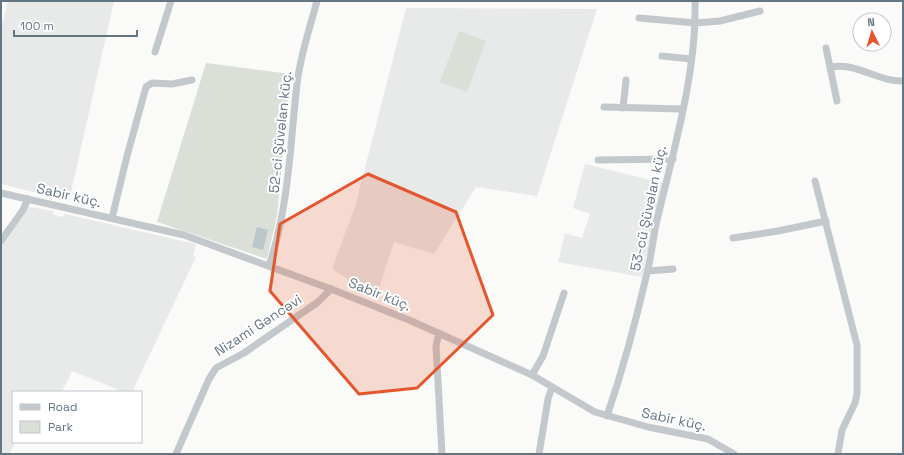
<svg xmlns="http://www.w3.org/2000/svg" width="904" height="455" viewBox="0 0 904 455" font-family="'Space Grotesk',sans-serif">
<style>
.built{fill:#e8e9e9}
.green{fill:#dadfd7}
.water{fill:#bbc7cb}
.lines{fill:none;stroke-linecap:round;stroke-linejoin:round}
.street{stroke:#c3c8cc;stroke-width:7}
.marked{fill:#e4572e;fill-opacity:0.2;stroke:#e4572e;stroke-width:3;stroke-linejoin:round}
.labels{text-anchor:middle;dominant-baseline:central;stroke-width:4;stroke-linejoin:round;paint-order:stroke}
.street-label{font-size:14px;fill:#657683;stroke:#fff}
</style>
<rect width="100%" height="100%" fill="#fafaf8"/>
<g class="built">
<polygon points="8,1 114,1 69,201 1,184 1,29"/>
<polygon points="406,8 597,9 537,196 476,187 434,254 394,242 376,298 332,269 355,207"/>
<polygon points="585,164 663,183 642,277 558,262 565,233 582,238 590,214 573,208"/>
<polygon points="29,207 54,211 53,214 58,216 62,217 65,214 196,244 193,256 196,257 132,392 124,392 72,371 62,392 13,392 13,442 15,442 10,454 1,454 1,247"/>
</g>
<g class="green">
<polygon points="459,31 486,41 467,92 440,82"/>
<polygon points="206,63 290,74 277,216 267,259 157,222"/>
</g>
<polygon class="water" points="257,227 268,230 263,250 252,247"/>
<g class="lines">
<g class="street">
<polyline points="639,18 696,23 720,21 760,11"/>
<polyline points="826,48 837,101"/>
<polyline points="155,52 171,1"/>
<polyline points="662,56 691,59"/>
<path d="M 831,67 C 856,62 878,82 903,81"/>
<polyline points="604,107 682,109"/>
<polyline points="623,108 626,80"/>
<polyline points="598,160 673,159"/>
<polyline points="815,181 857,345 857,394 855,403 842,430 838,454"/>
<polyline points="1,193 184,235 331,289 409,320 532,375 595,412 648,427 708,439 734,454"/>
<polyline points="112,218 127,156 146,87 152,83 172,84 192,80"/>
<polyline points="733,238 778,231 826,221"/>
<polyline points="1,241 23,210 28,199"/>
<path d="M 269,266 C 289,206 290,146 297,84 C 300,56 310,28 317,1"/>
<polyline points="648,271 673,269"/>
<polyline points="439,333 436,346 442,454"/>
<polyline points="532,375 543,356 564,293"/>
<path d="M 607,416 C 623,369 636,321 647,273 C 652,254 653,235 658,216 C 674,149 697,71 695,1"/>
<polyline points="176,454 209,379 216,368 244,353 318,302 331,289"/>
<polyline points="539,454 548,399 552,387"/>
</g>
</g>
<path class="marked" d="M 368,174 L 456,212 L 493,315 L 417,388 L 359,394 L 270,291 L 280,224 Z"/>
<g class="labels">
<g class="street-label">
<text transform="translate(280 132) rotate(-84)">52-ci Şüvəlan küç.</text>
<text transform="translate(69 195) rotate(13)">Sabir küç.</text>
<text transform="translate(648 208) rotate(-78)">53-cü Şüvəlan küç.</text>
<text transform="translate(380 294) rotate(22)">Sabir küç.</text>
<text transform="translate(258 325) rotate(-33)">Nizami Gəncəvi</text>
<text transform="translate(674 419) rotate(12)">Sabir küç.</text>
</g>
</g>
<rect width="904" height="455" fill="none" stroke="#657683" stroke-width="4"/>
<rect x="12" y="391" width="130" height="52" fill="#ffffff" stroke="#c1c8cd"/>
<rect x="20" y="404" width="20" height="6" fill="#c3c8cc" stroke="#c1c8cd"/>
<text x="48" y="411" font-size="12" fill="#657683">Road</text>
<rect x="20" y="421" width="20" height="12" fill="#dadfd7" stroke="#c1c8cd"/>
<text x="48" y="431" font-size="12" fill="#657683">Park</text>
<g transform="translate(872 32) rotate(355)"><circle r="19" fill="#ffffff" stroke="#c1c8cd"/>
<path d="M0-3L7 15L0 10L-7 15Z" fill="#e4572e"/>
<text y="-6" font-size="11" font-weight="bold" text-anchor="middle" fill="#657683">N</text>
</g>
<path d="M14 30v6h123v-6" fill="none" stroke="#657683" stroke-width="2"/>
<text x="20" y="30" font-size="12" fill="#657683" stroke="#ffffff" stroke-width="3" paint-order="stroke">100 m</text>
</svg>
